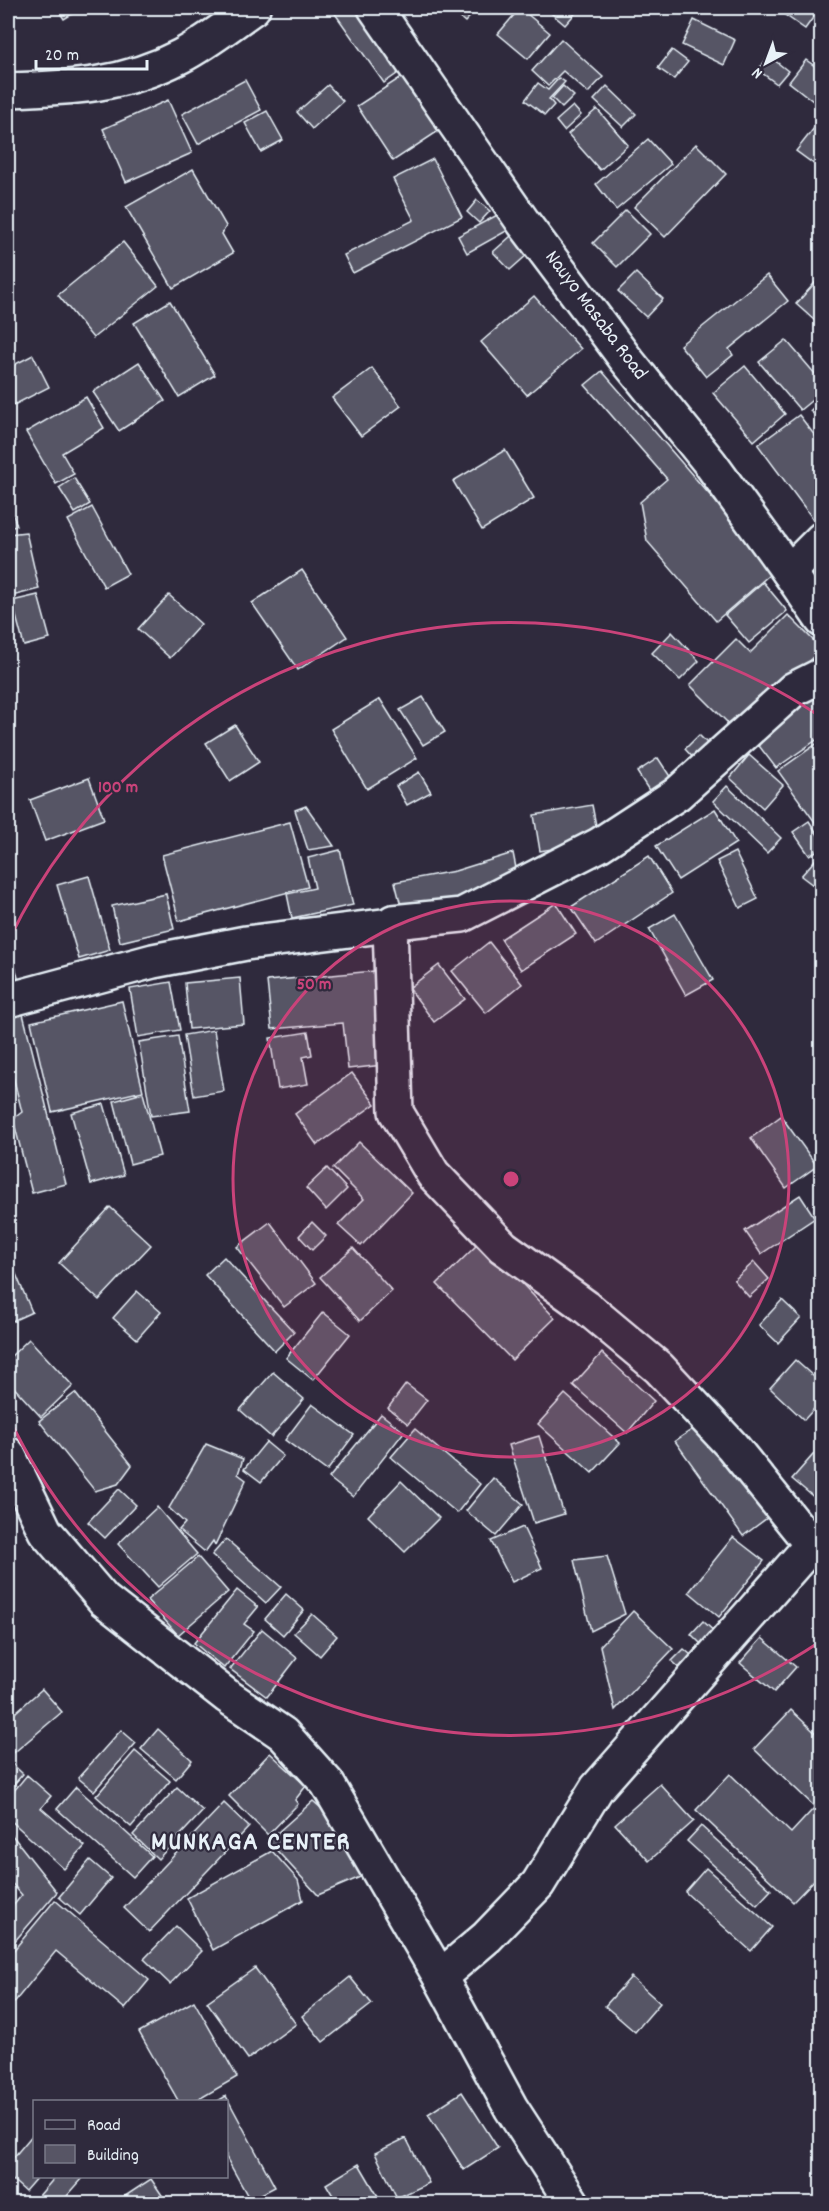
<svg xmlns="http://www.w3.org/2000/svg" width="829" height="2211" viewBox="0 0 829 2211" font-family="Dekko,sans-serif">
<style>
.building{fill:#575565;stroke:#e8f1f8;stroke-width:1.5}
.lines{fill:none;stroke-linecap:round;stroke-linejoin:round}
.street-casing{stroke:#e8f1f8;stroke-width:38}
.street{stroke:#2f2a3d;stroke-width:33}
.ring{fill:none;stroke:#ca437a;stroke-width:3}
.labels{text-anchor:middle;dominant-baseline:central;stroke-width:4.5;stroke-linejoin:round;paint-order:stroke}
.street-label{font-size:21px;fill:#e8f1f8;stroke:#2f2a3d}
.district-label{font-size:27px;font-weight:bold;letter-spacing:1.5px;fill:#e8f1f8;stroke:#2f2a3d}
.centre{fill:#ca437a;stroke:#2f2a3d;stroke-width:3}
.ring-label{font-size:18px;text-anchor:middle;font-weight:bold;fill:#ca437a;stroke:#2f2a3d;stroke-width:4.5;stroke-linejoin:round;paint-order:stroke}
</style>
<rect width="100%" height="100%" fill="#2f2a3d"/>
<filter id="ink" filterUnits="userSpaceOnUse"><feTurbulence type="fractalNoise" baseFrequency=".0167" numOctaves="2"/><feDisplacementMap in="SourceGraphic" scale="12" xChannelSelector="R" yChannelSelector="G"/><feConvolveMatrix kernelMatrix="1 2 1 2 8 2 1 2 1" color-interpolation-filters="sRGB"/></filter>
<g filter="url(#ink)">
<g class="building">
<polygon points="57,8 82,8 64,19"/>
<polygon points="331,8 361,8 404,69 384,83"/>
<polygon points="449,8 478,8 465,22"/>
<polygon points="520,8 550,33 528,59 498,34"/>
<polygon points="545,8 580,8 565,25"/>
<polygon points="775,8 820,8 805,29"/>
<polygon points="694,20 735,40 724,65 682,45"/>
<polygon points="561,39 603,77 588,93 563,71 548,86 532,71"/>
<polygon points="672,50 688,62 674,79 658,68"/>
<polygon points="769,56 788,71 777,84 758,70"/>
<polygon points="806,60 822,71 822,90 813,101 789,82"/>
<polygon points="403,76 440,130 393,161 357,106"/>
<polygon points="559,78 565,82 549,99 554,105 545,115 525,100 538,83 548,90"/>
<polygon points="245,80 261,110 198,144 182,114"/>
<polygon points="328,85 343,101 312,129 297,112"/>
<polygon points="563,86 574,96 562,108 552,98"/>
<polygon points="607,86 636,114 623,127 594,100"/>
<polygon points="168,100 192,153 126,182 103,129"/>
<polygon points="573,106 581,115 564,131 556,121"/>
<polygon points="597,109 628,145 600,170 568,134"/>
<polygon points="267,111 283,140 261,152 245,123"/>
<polygon points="822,118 822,170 796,151"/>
<polygon points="648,139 671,164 616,210 596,184"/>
<polygon points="696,144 726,174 665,237 634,207"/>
<polygon points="433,159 462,217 353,273 344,255 414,220 393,179"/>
<polygon points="193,169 226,226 222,234 233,253 173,288 126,207"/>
<polygon points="477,200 490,211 479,223 467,212"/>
<polygon points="626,210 650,234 617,267 593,243"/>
<polygon points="501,213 510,229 467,253 458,236"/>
<polygon points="511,236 528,254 510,270 493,252"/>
<polygon points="123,242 158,286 93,338 58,295"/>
<polygon points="636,273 663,299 646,317 618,291"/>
<polygon points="767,275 788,301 729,349 733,355 706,377 680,345"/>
<polygon points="822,275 822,327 796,304"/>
<polygon points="534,296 581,349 527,395 481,342"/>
<polygon points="170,301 215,375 179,397 134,323"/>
<polygon points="786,340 822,382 822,392 800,410 759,362"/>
<polygon points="33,355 49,387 8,408 8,368"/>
<polygon points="139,362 165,401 119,431 93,392"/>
<polygon points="745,366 785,414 754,441 713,393"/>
<polygon points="372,368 401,406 361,436 332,398"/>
<polygon points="602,371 775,570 716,621 647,541 640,502 667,479 585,385"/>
<polygon points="86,397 104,428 62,453 74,474 56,484 26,432"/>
<polygon points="822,399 822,421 810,411"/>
<polygon points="799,415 822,445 822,513 813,519 758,445"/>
<polygon points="505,450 534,498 482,530 453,481"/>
<polygon points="74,478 90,504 75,513 59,488"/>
<polygon points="8,503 17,525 8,529"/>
<polygon points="92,507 128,574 104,587 68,520"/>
<polygon points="26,532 39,589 8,597 8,534"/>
<polygon points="302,570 347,637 298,670 252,603"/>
<polygon points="763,582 787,611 749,643 725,615"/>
<polygon points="38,595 50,639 24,646 12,601"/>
<polygon points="169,595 201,624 170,658 138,629"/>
<polygon points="788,615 822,649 737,732 690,685 736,639 750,653"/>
<polygon points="672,632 699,661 680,680 652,653"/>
<polygon points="822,689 822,736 776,768 753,738"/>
<polygon points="423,697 445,732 423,745 400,710"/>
<polygon points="380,699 417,758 367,789 331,729"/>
<polygon points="235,725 259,762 230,781 206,743"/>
<polygon points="699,735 711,747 696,761 685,749"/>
<polygon points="822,740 822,832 778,771"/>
<polygon points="749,755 783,785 763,808 730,778"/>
<polygon points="658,758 671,778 650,792 637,772"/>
<polygon points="419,772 431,792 407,805 396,786"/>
<polygon points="89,778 104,819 45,841 30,800"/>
<polygon points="727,786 781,838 767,853 713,801"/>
<polygon points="592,805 599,841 540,851 534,815"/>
<polygon points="306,806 334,846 308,850 295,810"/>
<polygon points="715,809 736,843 678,880 656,846"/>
<polygon points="809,821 822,841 822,848 809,855 793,832"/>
<polygon points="290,822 308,887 179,921 162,855"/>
<polygon points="340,850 353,905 292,918 287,894 315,888 308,858"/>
<polygon points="735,852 758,899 740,908 717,861"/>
<polygon points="822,852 822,875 813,885 801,876"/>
<polygon points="513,853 518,878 464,903 402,910 395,882 455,871"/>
<polygon points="649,856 672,893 596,944 571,907"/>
<polygon points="89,876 110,950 79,959 57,885"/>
<polygon points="166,894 174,929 120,942 112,906"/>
<polygon points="556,903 576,934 521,970 501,939"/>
<polygon points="675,914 713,980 686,995 649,929"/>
<polygon points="8,937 20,986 8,989"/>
<polygon points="489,942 522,984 486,1013 452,971"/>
<polygon points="439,965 465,999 434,1022 409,988"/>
<polygon points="374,971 383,1065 348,1069 343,1023 272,1029 267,981"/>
<polygon points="240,978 244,1024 189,1029 185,983"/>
<polygon points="171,982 180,1030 138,1037 130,989"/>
<polygon points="122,1001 143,1091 52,1112 31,1022"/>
<polygon points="23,1014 66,1184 32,1193 13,1119 22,1112 8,1057 8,1018"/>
<polygon points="214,1030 224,1091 194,1096 184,1035"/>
<polygon points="308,1032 312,1055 303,1057 308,1084 278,1089 270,1038"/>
<polygon points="178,1036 190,1111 151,1116 139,1042"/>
<polygon points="352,1073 375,1104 317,1145 295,1114"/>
<polygon points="143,1093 160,1156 130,1164 114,1101"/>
<polygon points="104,1104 124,1175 91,1184 71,1113"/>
<polygon points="781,1116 817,1166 786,1188 751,1138"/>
<polygon points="359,1142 412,1193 361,1246 338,1225 364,1199 333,1168"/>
<polygon points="327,1168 347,1189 326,1210 306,1188"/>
<polygon points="800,1195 815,1218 761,1254 745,1231"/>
<polygon points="110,1207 151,1245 99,1300 59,1263"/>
<polygon points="270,1222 316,1283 284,1307 237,1247"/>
<polygon points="312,1222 326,1236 312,1250 299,1236"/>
<polygon points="481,1241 555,1318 512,1360 437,1284"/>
<polygon points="353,1248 392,1291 360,1321 320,1277"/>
<polygon points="8,1255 32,1312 8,1323"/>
<polygon points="224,1257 294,1332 275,1351 205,1275"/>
<polygon points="754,1262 769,1279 749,1297 734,1280"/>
<polygon points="137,1291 161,1312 137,1339 113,1318"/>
<polygon points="782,1300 801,1318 778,1343 759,1325"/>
<polygon points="323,1312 350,1334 313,1380 286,1358"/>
<polygon points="29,1339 73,1386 41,1417 8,1381 8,1359"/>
<polygon points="602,1353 654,1401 627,1433 573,1385"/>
<polygon points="795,1360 822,1384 822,1400 804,1420 770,1388"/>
<polygon points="273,1372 304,1399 271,1437 240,1410"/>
<polygon points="406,1384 427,1400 408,1424 388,1408"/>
<polygon points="75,1393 132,1465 118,1484 95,1491 39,1421"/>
<polygon points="565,1394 620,1443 592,1473 538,1424"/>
<polygon points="312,1404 354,1435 327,1471 285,1440"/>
<polygon points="381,1414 404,1432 353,1497 329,1478"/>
<polygon points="705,1421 771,1515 743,1536 675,1441"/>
<polygon points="415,1429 480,1484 457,1513 391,1457"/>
<polygon points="539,1436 564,1514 534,1523 509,1445"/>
<polygon points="266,1442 283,1456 261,1482 244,1469"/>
<polygon points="206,1444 243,1459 238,1474 246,1480 215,1545 213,1541 205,1552 179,1530 185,1523 169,1508"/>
<polygon points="820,1447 822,1448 822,1504 792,1479"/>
<polygon points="493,1478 523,1504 496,1536 466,1511"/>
<polygon points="401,1481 439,1518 405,1552 368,1516"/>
<polygon points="119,1489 136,1505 105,1538 88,1522"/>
<polygon points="157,1507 197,1554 158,1587 118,1544"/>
<polygon points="523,1527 542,1568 512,1582 491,1541"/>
<polygon points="733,1537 764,1561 719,1617 689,1592"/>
<polygon points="226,1539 281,1587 266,1603 212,1555"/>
<polygon points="607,1556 625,1614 591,1631 574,1560"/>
<polygon points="198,1557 228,1592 178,1635 147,1600"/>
<polygon points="237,1590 258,1607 244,1624 254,1631 224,1668 194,1643"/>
<polygon points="286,1594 304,1610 283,1635 265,1619"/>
<polygon points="633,1611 673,1649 615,1710 600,1646"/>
<polygon points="312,1614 337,1636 320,1656 294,1633"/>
<polygon points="703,1621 720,1637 708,1651 691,1634"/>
<polygon points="262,1629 297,1658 267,1697 230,1669"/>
<polygon points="762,1638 796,1667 774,1692 740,1663"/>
<polygon points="684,1649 697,1660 685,1673 672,1661"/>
<polygon points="42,1689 62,1712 10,1756 8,1754 8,1719"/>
<polygon points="791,1710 822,1739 822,1872 793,1902 696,1810 730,1774 791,1833 815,1807 754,1749"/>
<polygon points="158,1729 192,1760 176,1779 141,1749"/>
<polygon points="121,1730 136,1743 94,1791 78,1778"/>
<polygon points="135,1751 170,1781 131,1827 96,1796"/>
<polygon points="270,1753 306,1786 295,1800 298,1804 268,1835 229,1796"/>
<polygon points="8,1760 23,1774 8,1791"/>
<polygon points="27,1775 51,1796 41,1808 85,1846 64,1869 8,1818 8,1798"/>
<polygon points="660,1784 694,1821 649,1861 615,1824"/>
<polygon points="76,1787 152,1856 133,1877 57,1809"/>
<polygon points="177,1787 203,1811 158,1859 133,1835"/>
<polygon points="313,1801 347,1831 340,1842 361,1856 355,1866 365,1875 318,1895 268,1841"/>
<polygon points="224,1803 249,1827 149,1932 124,1908"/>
<polygon points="701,1826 771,1890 757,1905 687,1841"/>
<polygon points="8,1830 57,1892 8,1949 8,1912 22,1895 8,1879"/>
<polygon points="272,1851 298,1880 303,1900 213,1950 187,1898"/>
<polygon points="90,1860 111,1878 80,1915 59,1897"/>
<polygon points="706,1868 772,1927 751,1951 685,1892"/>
<polygon points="55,1900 149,1980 125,2009 56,1951 8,2010 8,1957"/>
<polygon points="176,1926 202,1951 170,1984 144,1959"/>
<polygon points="255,1968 296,2024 248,2059 207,2002"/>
<polygon points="350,1977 372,2004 323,2042 302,2016"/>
<polygon points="631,1977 660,2003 635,2032 605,2006"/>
<polygon points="194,2001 237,2077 194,2102 179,2102 139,2032"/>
<polygon points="462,2092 498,2148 464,2170 428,2114"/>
<polygon points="226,2096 275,2187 250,2200 226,2157 226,2102 216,2102"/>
<polygon points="34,2133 34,2176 38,2176 25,2191 8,2176 8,2164"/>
<polygon points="406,2138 429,2183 397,2198 375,2153"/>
<polygon points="359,2164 382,2203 381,2204 338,2204 326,2184"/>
<polygon points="56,2176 83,2178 60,2204 44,2204 38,2197"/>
<polygon points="151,2179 168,2204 113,2204"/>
</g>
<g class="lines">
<defs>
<g id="street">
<polyline points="375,8 523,222 625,358 710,463 789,572 822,620"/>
<path d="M 8,90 C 71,88 124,86 181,56 C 206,43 230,24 253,8"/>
<polyline points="789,572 822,539"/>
<polyline points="390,925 396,1112 433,1174 503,1247 586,1307 659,1368 732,1446 811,1544"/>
<polyline points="8,1000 153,961 246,943 390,925 393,922 462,915 599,845 677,794 794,689 822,675"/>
<polyline points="8,1454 45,1531 104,1600 227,1696 283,1734 327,1783 440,1977 511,2108 573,2204"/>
<polyline points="440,1977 487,1937 538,1884 597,1788 822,1533"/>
</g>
</defs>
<use href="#street" class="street-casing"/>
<use href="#street" class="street"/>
</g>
</g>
<circle cx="511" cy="1179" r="278" fill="#ca437a" fill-opacity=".12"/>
<g class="ring">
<circle cx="511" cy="1179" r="278"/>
<path d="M818 1643A556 556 0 0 1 9 1418M9 940A556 556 0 0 1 818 715"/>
</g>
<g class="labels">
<g class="street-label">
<text transform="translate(595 316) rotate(53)">Nauyo Masaba Road</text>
</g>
<g class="district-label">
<text x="251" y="1843">MUNKAGA CENTER</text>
</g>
</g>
<circle cx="511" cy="1179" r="9" class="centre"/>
<g class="ring-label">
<text x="118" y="792">100 m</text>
<text x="314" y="989">50 m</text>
</g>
<rect width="829" height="2211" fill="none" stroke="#2f2a3d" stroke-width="30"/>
<rect x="15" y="15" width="799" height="2181" fill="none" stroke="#e8f1f8" stroke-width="2" filter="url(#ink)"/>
<rect x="33" y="2100" width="195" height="78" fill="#2f2a3d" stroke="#797a88" stroke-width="1.5"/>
<rect x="45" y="2120" width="30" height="9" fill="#2f2a3d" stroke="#797a88" stroke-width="1.5"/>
<text x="87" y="2130" font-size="18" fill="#e8f1f8">Road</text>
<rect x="45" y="2145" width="30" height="18" fill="#575565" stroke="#797a88" stroke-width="1.5"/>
<text x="87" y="2160" font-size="18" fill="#e8f1f8">Building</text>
<g transform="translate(766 63) rotate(221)" stroke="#2f2a3d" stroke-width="4.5" paint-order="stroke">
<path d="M0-4.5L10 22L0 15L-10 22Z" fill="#e8f1f8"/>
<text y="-9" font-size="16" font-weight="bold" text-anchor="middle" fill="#e8f1f8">N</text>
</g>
<path d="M36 60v9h111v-9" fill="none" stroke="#e8f1f8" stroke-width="3"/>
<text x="45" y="60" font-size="18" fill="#e8f1f8" stroke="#2f2a3d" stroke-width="4.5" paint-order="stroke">20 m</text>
</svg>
